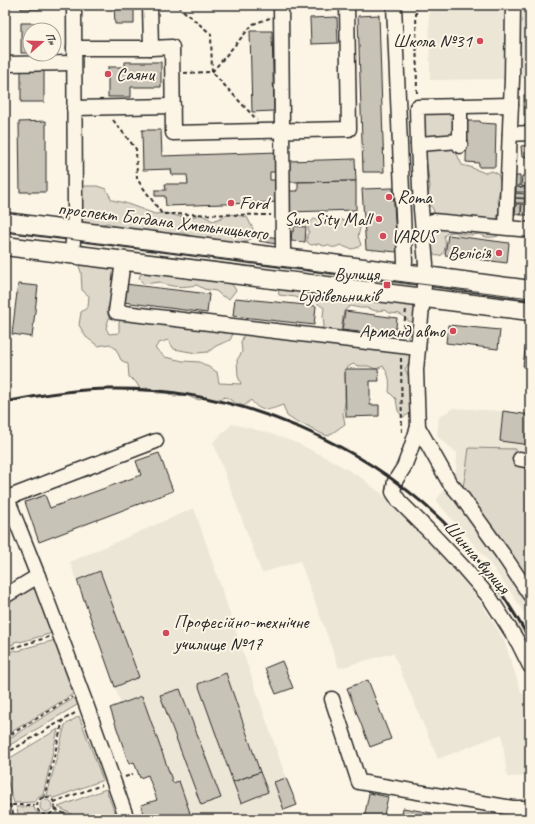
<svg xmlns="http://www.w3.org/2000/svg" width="535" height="824" viewBox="0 0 535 824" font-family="Caveat,sans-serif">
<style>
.built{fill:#ece6d7}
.green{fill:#ded8ca;stroke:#84827a}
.building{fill:#c8c3b7;stroke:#2b2b2b}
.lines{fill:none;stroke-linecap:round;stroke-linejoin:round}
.minor-casing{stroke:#2b2b2b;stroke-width:17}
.major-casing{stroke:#2b2b2b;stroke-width:21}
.path{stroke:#2b2b2b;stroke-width:2;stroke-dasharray:4 3;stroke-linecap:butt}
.minor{stroke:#fcf5e5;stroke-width:14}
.major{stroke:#fcf5e5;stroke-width:18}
.tram{stroke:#2b2b2b;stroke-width:1}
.rail{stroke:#2b2b2b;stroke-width:3}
.poi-dot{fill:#d1495b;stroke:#fcf5e5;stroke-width:1.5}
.labels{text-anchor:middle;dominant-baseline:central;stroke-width:4;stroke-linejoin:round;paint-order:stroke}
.poi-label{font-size:19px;fill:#2b2b2b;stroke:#fcf5e5;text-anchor:end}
.street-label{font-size:19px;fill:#2b2b2b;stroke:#fcf5e5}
</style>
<rect width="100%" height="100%" fill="#fcf5e5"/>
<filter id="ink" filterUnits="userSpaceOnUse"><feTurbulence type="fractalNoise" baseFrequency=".025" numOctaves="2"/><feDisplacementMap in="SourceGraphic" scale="8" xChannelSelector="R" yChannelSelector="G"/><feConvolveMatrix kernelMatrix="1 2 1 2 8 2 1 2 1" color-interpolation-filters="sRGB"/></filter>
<g filter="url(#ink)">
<g class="built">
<polygon points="429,5 530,5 530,77 512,79 430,80"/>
<polygon points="453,408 530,413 530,622 512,594 485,557 436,501 456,471 457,453 437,436 439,417"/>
<polygon points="232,424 266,432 299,444 331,460 362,478 406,514 443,553 480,601 504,640 522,694 530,692 530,776 507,777 502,734 438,759 393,653 339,668 300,561 262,573 213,442"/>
<polygon points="194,508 286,778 297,805 284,810 268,819 146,819 141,805 157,800 148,775 140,778 134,762 129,764 110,708 121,704 70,562"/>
</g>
<g class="green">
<path d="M 428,111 C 436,111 449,110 455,117 L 454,148 L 462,165 L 470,167 L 485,173 L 492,171 L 498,174 C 502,185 501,189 497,200 L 500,206 L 496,222 L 500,230 L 498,236 C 490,238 486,238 479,234 C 471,236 466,234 458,234 L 455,232 L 447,233 L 444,236 C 446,242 446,249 442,255 L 437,256 L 431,253 L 430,232 L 435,216 L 433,209 L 429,204 L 428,194 L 430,187 L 427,165 L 421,153 L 421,115 Z"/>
<polygon points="85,186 97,186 106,189 112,200 125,203 155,214 166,213 177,216 190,218 200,214 213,221 230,214 247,217 253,229 254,237 243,243 226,243 215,239 198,238 182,233 169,234 156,231 147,233 119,229 109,223 89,226 78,219 77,197"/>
<path d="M 320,218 L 326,219 L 329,222 L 339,219 L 344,221 L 347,219 L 354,218 L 361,225 L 358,236 L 361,245 C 354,251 348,249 341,245 C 336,247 332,249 328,245 L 324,246 L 319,244 L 311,245 L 307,242 L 307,235 L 309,232 C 307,226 309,223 314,219 Z"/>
<path d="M 88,262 L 111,265 L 118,273 L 120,289 L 111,293 L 111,299 L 107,310 L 109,318 L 106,328 L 109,334 L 119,333 L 119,322 L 125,309 L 224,329 L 233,334 L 230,340 L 216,346 L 208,352 L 196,353 L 174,349 L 168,340 L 159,343 L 155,348 L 165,357 L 183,361 L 200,362 L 217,372 L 219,383 L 241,384 L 238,376 L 237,360 L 242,352 L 241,342 L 245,332 L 266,327 L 276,323 L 290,326 L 298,330 L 307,327 L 316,332 L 324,326 L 323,316 L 324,308 L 313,300 L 304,302 L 296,297 L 279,295 L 278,286 L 412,303 L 417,307 L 416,320 L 410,322 L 400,314 L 390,313 L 384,310 L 376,311 L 367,308 L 360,308 L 350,306 L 344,311 L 341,330 L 351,334 L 363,333 L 374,336 L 382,336 L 394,339 L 404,340 L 411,334 L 415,343 L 409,352 L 410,362 L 405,369 L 413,385 L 410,393 L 411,413 L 403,417 L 398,411 L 396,399 L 389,392 C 390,381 390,376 383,366 L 376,369 L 368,366 L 359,366 L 353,364 L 345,369 L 345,403 L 343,414 L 345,424 L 338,429 L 328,436 L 320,433 L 308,426 L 296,422 L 287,416 L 283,405 C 269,410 261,414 251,400 L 244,406 L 235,403 L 226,397 L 215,400 L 205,397 L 200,400 L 192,398 L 186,394 L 175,397 L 167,393 L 157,393 L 149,388 L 140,389 L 136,382 L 129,377 L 128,364 L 121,360 L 116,349 L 110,344 L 98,346 L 86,337 L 79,325 L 81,312 L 88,307 L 89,296 L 82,290 L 81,272 L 79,266 Z"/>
<path d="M 144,270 L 231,283 L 236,290 L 229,299 L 222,296 L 216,291 L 204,289 L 197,285 C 184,287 171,288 160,282 L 152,283 L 143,284 L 139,277 Z"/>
<polygon points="469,448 515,449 515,466 530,468 530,580 463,487 466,470"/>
<polygon points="30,588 37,590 56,632 20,642 19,641 14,642 14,644 5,647 5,601"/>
<polygon points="59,639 78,691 5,736 5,653 16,650 17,651 22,650 22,649"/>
<polygon points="79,695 82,702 5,748 5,741"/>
<polygon points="79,716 103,780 54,798 47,795 65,725"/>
<polygon points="58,729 43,795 39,797 35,802 14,803 5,773 5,761"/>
<polygon points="106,789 117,819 81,819 58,807"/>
<circle cx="46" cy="806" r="6"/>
<polygon points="16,807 34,807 35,810 39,815 38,819 20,819"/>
<polygon points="56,812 69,819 43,819 44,817 51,817"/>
</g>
<g class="building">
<rect x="21" y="5" width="22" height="4"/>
<polygon points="114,5 134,5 134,24 115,24"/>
<polygon points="379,15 384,172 363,172 358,16"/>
<polygon points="337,17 338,43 311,44 310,18"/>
<polygon points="21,23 43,23 43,30 30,30 30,53 21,53"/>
<polygon points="250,31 272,31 274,111 252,112"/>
<polygon points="125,62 161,62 161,87 131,87 131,97 108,97 108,67 125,67"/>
<rect x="21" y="68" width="23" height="34"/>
<rect x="524" y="95" width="6" height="20"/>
<polygon points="46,121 46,192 20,192 19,122"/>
<polygon points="467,121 480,121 481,123 496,124 495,167 479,167 479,163 466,162"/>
<polygon points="142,130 161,130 162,156 279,152 279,172 270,172 270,180 281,180 281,202 166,206 165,196 155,196 155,190 166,190 165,184 188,184 187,175 172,175 171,169 143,170"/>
<polygon points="530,145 530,156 522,157 521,146"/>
<polygon points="355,159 356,181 289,182 288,161"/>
<polygon points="515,176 520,176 520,186 514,186"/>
<polygon points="522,176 527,176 527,187 521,186"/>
<polygon points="356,181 356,210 289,212 288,191 298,191 298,182"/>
<polygon points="516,187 526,188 525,192 516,192"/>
<polygon points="393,188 397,252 366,249 362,189"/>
<polygon points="527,192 530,192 530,203 526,203"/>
<polygon points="516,193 525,194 525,198 515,198"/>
<polygon points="515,198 525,199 524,203 515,203"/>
<polygon points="516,204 521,204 521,215 515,214"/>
<polygon points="522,204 528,205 527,215 521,215"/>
<polygon points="529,204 530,205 530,215 528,215"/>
<polygon points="294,226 306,227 305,242 291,241 292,231 294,231"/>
<polygon points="261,235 278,238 276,244 259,241"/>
<polygon points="448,235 509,243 507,263 445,255"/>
<polygon points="529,245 530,245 530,266 527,265"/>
<polygon points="18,284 38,286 32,337 12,334"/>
<polygon points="125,284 209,294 207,313 123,302"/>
<polygon points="235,298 316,306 314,325 233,316"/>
<polygon points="345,311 397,318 395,336 342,330"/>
<polygon points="448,325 500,330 498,349 446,343"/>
<polygon points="526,343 530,344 530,367 523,366"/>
<polygon points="345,369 378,369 379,381 370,381 370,405 379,405 379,416 346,417"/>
<polygon points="503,411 530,415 530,445 500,441"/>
<polygon points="159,453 173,491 39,542 25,502 45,495 50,508 141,475 136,461"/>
<polygon points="100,571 139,677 115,687 77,580"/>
<polygon points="282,661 293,688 276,694 265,668"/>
<polygon points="226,673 260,772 233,782 198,684"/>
<polygon points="368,680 391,739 370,747 347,688"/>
<polygon points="180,689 221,798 201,805 160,695"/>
<polygon points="142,696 173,783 179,781 190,813 176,818 174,814 159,819 146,819 141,805 157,800 148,775 140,778 134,762 129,764 110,708"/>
<polygon points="260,772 268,792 241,803 233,782"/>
<polygon points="286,778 297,805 284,810 274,782"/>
<polygon points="369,793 388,797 383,819 364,819"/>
<polygon points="403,808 432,813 431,819 401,819"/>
<polygon points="506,814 525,819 505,819"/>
</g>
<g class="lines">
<defs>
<g id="minor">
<polyline points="150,5 151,48 172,47 173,133 349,129 347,5"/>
<polyline points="281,5 283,248 282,258"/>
<polyline points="394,5 405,261 404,273"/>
<polyline points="74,48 151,48"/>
<polyline points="5,64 74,63"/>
<polyline points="511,105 417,107 418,144 421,209 426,264 416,370 418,427 449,482 461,496 502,553 530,595"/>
<polyline points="74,108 173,106"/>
<polyline points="510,134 530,133"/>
<polyline points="418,144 460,141"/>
<polyline points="460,146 460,106"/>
<polyline points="506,227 512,79 513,5"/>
<polyline points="423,230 427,224 433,221 530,230"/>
<polyline points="72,254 75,213 74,5"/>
<polyline points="123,261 116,312 418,348"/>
<polyline points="418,427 410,451 404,467 395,481 393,492 399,501 433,535 464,568 490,598 518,642 530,666"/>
<polyline points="520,459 530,461"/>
<polyline points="38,576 87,707 127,819"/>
<polyline points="5,596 38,576 7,498 156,441"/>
<polyline points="332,699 359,782 512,808 530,808"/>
</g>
<g id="major">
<polyline points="5,222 426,276 530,290"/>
<polyline points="5,246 530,311"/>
</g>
</defs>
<use href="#minor" class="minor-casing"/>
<use href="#major" class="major-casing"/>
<g class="path">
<polyline points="180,5 180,8 211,34 212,72 257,120"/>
<polyline points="416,5 417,96"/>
<polyline points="184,73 212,72 253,24 270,18"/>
<polyline points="113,120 136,149 137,179 162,214 271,215"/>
<polyline points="403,335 406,310"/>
<polyline points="401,358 402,435"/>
<polyline points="5,650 49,637"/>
<polyline points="5,738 72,697"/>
<polyline points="5,754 63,720 77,712"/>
<polyline points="125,777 133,774"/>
<polyline points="5,791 15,819"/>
<circle cx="46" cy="806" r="9"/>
<polyline points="44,798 63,720"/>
<polyline points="54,802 102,785"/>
<polyline points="5,805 35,805"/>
<polyline points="55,809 75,819"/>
<polyline points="41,819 42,814"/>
</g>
<use href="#minor" class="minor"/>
<use href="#major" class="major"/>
<polyline class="tram" points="5,231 530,298"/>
<path class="rail" d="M 5,402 C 40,395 75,389 110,389 C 238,387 374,445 461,540 C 488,570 510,605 530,640"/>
</g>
</g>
<g class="poi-dot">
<circle cx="480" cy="41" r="4"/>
<circle cx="108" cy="74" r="4"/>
<circle cx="389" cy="197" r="4"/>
<circle cx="231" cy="203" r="4"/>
<circle cx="379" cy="219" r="4"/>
<circle cx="383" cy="236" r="4"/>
<circle cx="499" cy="253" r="4"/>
<rect x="383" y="281" width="8" height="8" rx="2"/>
<circle cx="453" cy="331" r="4"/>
<circle cx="166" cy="633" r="4"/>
</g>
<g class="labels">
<g class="poi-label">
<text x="472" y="41">Школа №31</text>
<text x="116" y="74" text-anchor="start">Саяни</text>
<text x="397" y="197" text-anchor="start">Roma</text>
<text x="239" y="203" text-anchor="start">Ford</text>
<text x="371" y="219">Sun Sity Mall</text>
<text x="391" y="236" text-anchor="start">VARUS</text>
<text x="491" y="253">Велісія</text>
<text x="379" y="274">Вулиця<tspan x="379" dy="22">Будівельників</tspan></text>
<text x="445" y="331">Арманд авто</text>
<text x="174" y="622" text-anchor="start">Професійно-технічне<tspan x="174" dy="22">училище №17</tspan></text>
</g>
<g class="street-label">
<text transform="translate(163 221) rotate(7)">проспект Богдана Хмельницького</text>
<text transform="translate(477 557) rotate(49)">Шинна вулиця</text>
</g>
</g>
<rect width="535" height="824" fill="none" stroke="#fcf5e5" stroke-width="20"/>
<rect x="10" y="10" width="515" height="804" fill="none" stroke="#2b2b2b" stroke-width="1.5" filter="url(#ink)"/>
<g transform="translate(42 42) rotate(70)"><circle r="19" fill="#fcf5e5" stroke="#a8a49b"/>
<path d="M0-3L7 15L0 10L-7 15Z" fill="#d1495b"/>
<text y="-6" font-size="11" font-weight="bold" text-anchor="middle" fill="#2b2b2b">Пн</text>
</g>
</svg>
